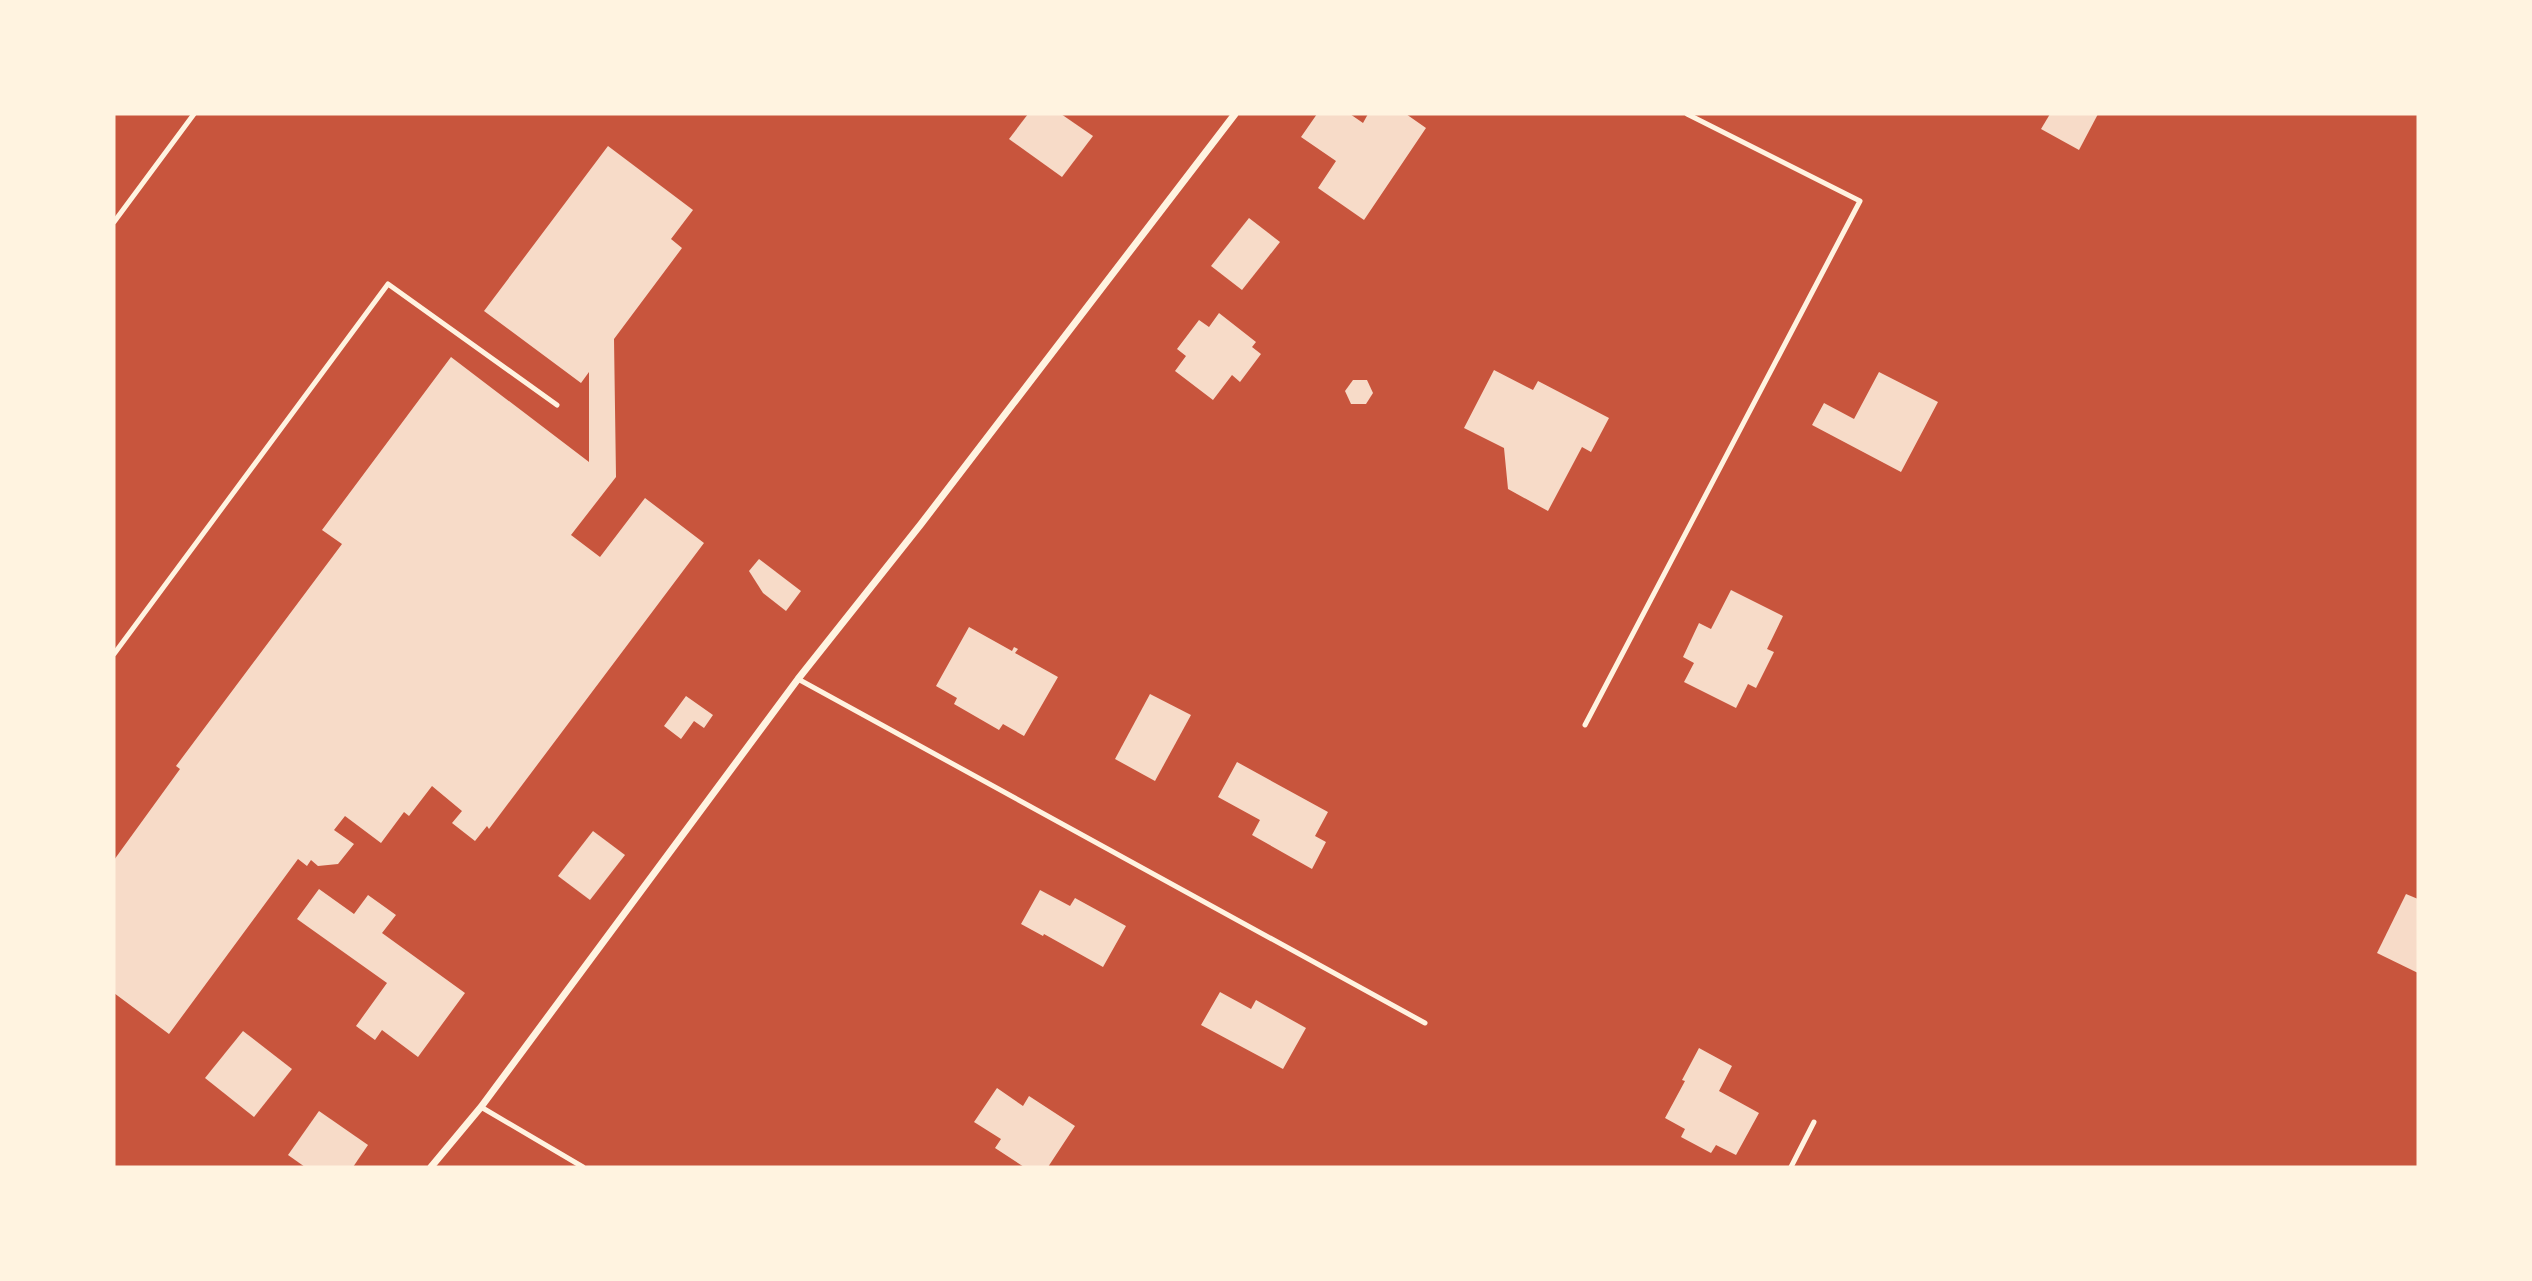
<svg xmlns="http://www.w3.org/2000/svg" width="2532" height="1281" viewBox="0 0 2532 1281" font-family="Roboto,sans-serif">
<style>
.building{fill:#f7dbc8}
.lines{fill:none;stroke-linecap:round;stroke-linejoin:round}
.service{stroke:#fff3e0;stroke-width:5}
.minor{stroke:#fff3e0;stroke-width:7}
</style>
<rect width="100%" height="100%" fill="#c8553d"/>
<g class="building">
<polygon points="1028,114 1061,114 1093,136 1062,177 1009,139"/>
<polygon points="1317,114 1350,114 1363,123 1368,114 1406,114 1426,128 1364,220 1318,188 1336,161 1301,137"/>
<polygon points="2050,114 2098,114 2079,150 2041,129"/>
<polygon points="608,146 693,210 671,239 682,248 614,339 616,477 571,535 600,557 645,498 704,543 489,829 487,826 475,841 452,823 462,811 432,786 409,816 404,812 381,843 345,816 334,830 354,844 338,864 318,866 311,860 307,866 298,859 169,1034 114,993 114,860 180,769 176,766 342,544 322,530 451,357 589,462 589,372 581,383 484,311"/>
<polygon points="1249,218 1280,242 1242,290 1211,266"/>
<polygon points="1219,313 1256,342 1252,347 1261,354 1240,382 1232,375 1213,400 1175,371 1186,356 1177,349 1199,320 1209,327"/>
<polygon points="1494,370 1533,390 1538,381 1609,418 1591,452 1582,447 1548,511 1508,489 1504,448 1464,428"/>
<polygon points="1879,372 1938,402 1901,472 1812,425 1824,403 1854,419"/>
<polygon points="1353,380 1367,380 1373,393 1366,404 1351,404 1345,391"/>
<polygon points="759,559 801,591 786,611 763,593 749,571"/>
<polygon points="1731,590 1783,616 1767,649 1774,652 1756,688 1748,684 1736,708 1684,682 1694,663 1683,657 1699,623 1711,629"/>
<polygon points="969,627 1012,651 1014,647 1018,649 1015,653 1058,677 1024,736 1003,724 999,730 954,704 957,698 936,686"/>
<polygon points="1150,694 1191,715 1155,781 1115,759"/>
<polygon points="686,696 713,715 704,728 694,721 681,739 664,726"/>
<polygon points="1237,762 1328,812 1315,836 1326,842 1312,869 1252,835 1260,820 1218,797"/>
<polygon points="593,831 625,855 590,900 558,876"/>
<polygon points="319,889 354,914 368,895 396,915 382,933 465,993 418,1057 382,1030 375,1040 356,1026 387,983 297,919"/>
<polygon points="1040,890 1070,906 1075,898 1126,926 1103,967 1044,934 1043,936 1021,924"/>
<polygon points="2406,894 2418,899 2418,973 2377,953"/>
<polygon points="1220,992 1251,1009 1256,1000 1306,1028 1283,1069 1201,1025"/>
<polygon points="243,1031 292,1069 254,1117 205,1078"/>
<polygon points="1699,1048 1732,1066 1719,1091 1759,1113 1736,1155 1716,1145 1711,1153 1681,1137 1685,1129 1665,1118 1685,1081 1682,1080"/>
<polygon points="997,1088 1023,1106 1029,1096 1075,1126 1048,1167 1024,1167 995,1148 1001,1139 974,1122"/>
<polygon points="319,1111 368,1145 353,1167 305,1167 288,1155"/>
</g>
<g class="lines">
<g class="service">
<polyline points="114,222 194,114"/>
<polyline points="114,654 388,284 557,405"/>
<polyline points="798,679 1425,1023"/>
<polyline points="1585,725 1860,201 1687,114"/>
<polyline points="481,1107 583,1167"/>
<polyline points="1791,1167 1814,1122"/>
</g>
<polyline class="minor" points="431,1167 481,1107 798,679 921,524 1235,114"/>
</g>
<rect width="2532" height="1281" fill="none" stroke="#fff3e0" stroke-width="231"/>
</svg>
